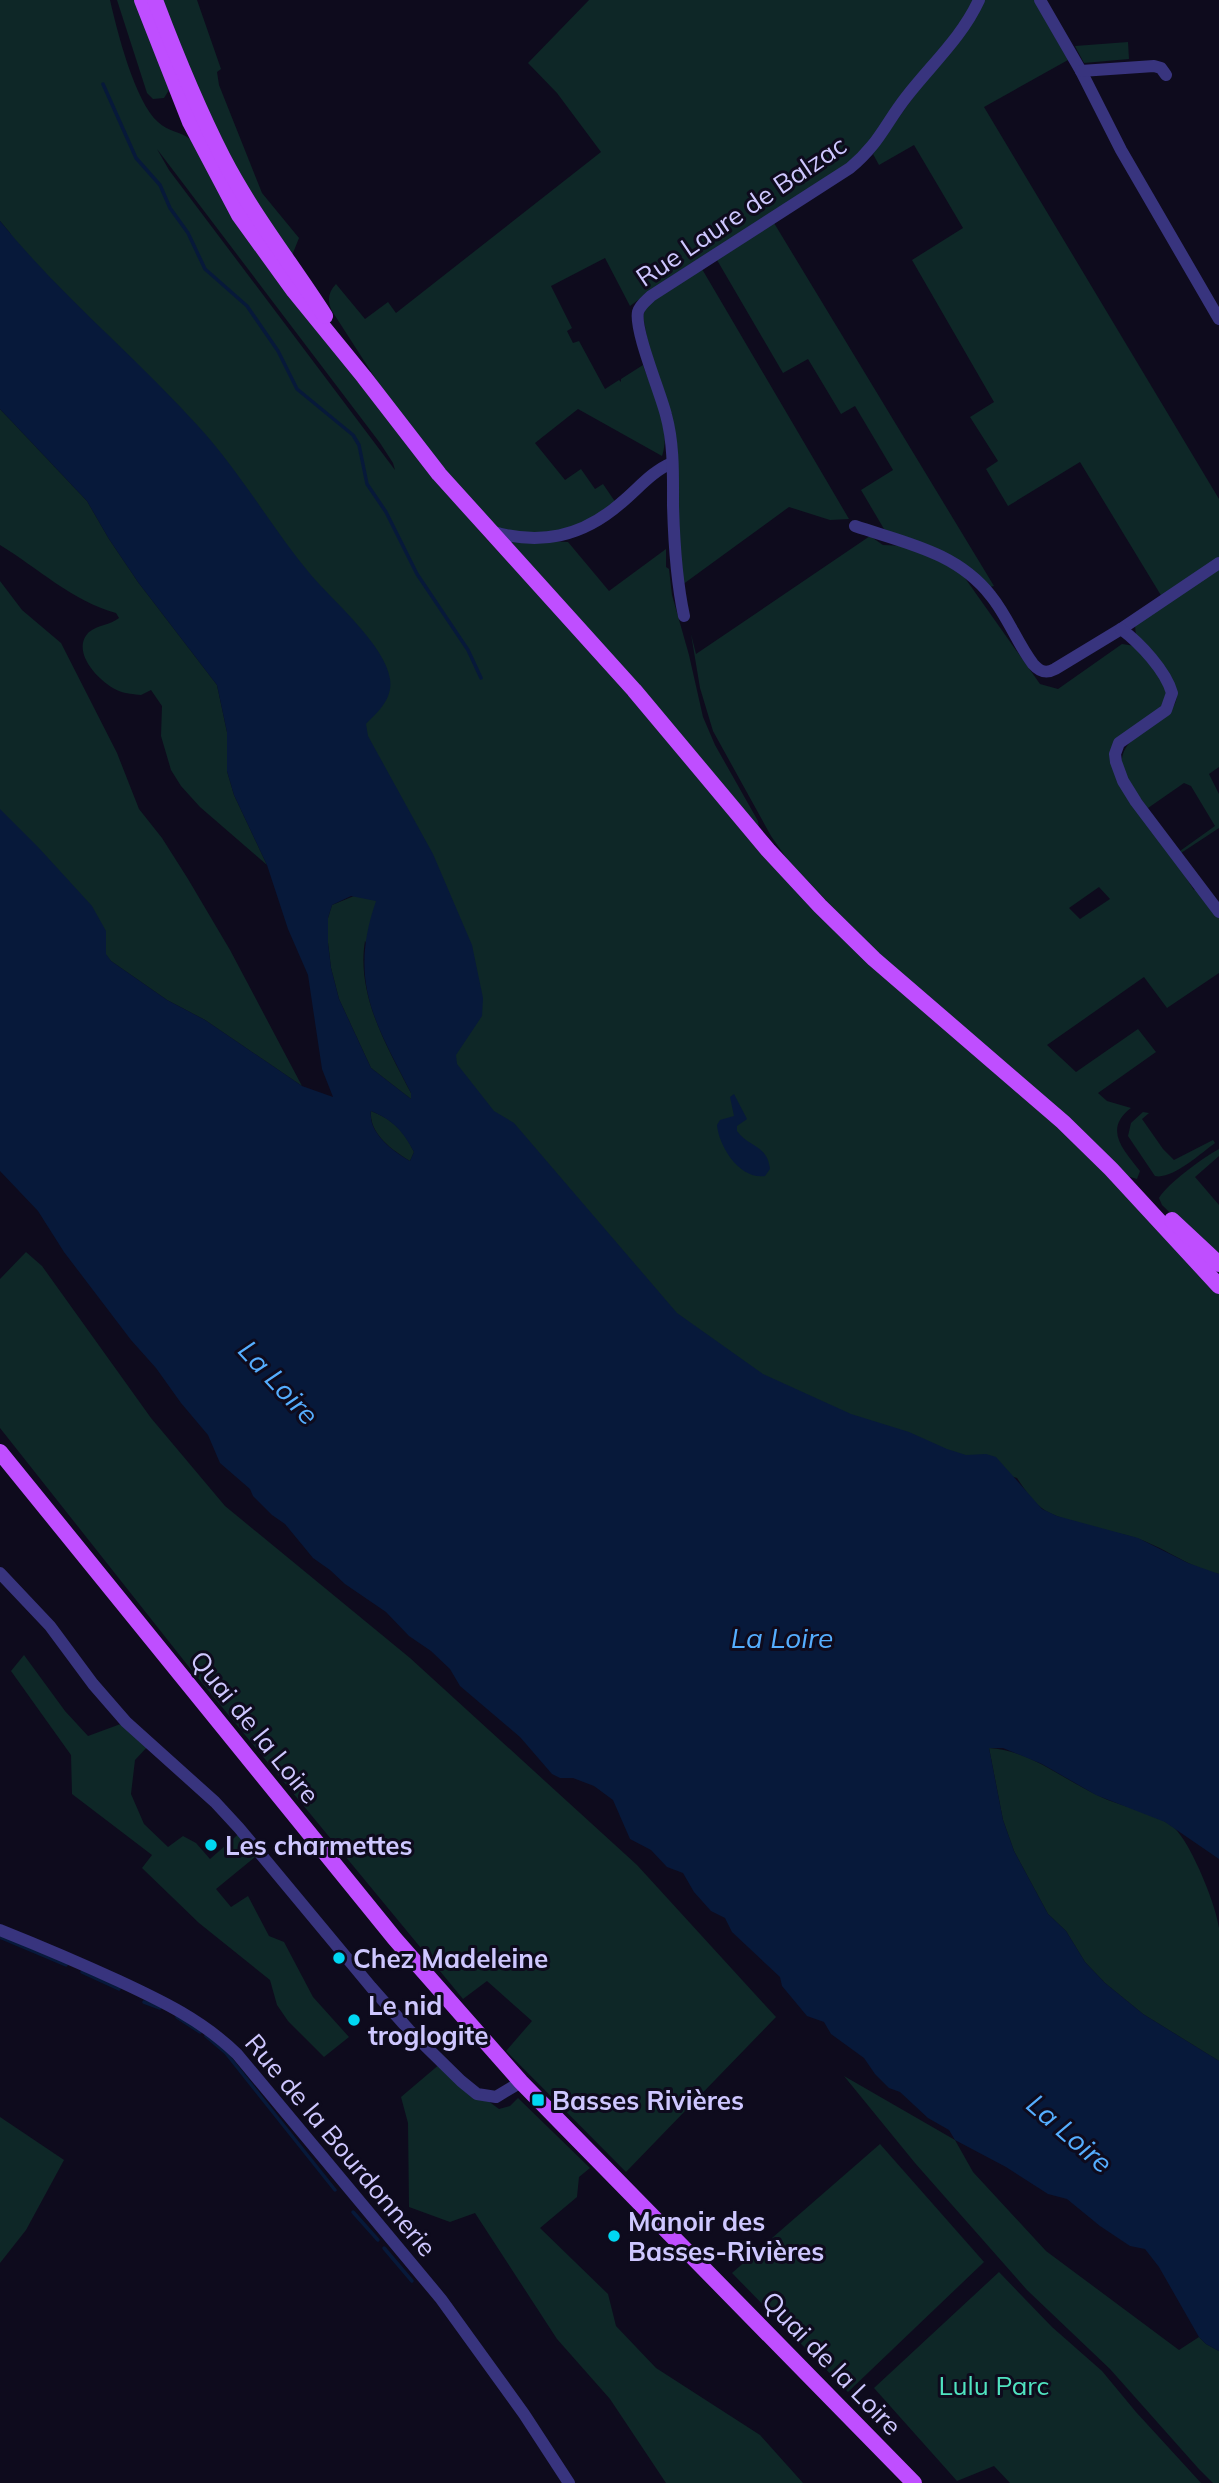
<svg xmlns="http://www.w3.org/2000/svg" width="1219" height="2483" viewBox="0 0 1219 2483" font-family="Mulish,sans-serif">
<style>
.green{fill:#0e2727;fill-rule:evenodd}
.water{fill:#07193a;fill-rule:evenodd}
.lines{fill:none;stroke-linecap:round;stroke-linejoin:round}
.stream{stroke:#07193a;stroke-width:3.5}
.minor{stroke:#38347e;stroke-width:12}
.major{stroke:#bf4eff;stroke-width:16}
.poi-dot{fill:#00d7f2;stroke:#0e0b1d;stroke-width:2.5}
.labels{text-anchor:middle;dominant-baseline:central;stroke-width:6;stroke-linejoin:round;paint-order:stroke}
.street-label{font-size:26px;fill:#cec7ff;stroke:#0e0b1d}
.poi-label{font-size:26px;font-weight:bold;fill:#cec7ff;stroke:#0e0b1d;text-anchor:start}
.park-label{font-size:26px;fill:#50e3c0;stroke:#0e0b1d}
.water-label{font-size:28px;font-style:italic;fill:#55aeff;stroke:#0e0b1d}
</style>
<rect width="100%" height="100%" fill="#0e0b1d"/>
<g class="green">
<path d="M 0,0 L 110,0 C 117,31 135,102 158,122 C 168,132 181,131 191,140 L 415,454 L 483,535 L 591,651 L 746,833 L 1063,1130 L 1219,1292 L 1219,1574 C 1190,1568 1167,1549 1139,1539 C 1109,1529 1074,1526 1046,1511 C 1033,1503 1025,1490 1017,1478 L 886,1435 L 528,1265 L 365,941 C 356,994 387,1047 411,1093 L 411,1099 L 371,1068 L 339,999 L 331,968 L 328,943 L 328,918 L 332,905 L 354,896 L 10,233 L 0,221 ZM 157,149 L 380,443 L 393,463 L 395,470 L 169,170 Z"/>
<polygon points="117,0 137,0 169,90 164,98 153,99 147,93"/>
<polygon points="161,0 197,0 221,69 217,72 219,85 262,193 299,238 291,258 268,223 216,133"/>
<path d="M 589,0 L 976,0 L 968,14 L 863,154 L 664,281 L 630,306 L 605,258 L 551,286 L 572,328 L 567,331 L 573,343 L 579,341 L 605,389 L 619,380 L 621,382 L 621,379 L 643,365 C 652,392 672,428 662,456 L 578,409 L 535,443 L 565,480 L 581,469 L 595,489 L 603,484 L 616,503 L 580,525 L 540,536 L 497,529 L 466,496 L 388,398 L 332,311 C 327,301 328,292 336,284 L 365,319 L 388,302 L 396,313 L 601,152 L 557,93 L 528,63 Z"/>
<polygon points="982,0 1034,0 1068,60 984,107 1219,499 1219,559 1162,597 1080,462 1008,506 986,469 998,461 970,417 994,402 912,260 963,228 914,145 879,165 873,154"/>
<polygon points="1128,42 1129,59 1084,63 1075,46"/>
<polygon points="774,223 994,586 990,587 963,564 884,529 861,490 893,470 855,406 841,414 808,359 783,373 717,260"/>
<polygon points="702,269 849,519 830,520 789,507 682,585 678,502 643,316 647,305"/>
<path d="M 0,409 L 87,501 L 109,539 L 138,582 L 217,685 L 227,732 L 227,771 L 234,795 L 267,865 L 200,807 L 181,786 L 171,770 L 161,736 L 162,706 L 151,690 L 141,695 C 134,694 126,694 119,691 C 101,684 69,652 89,632 C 98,625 110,625 119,618 L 116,613 C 72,601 38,568 0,545 Z"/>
<path d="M 870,536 L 883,545 L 906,546 L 960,571 L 1040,684 L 1058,689 L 1122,644 L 1135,646 L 1160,675 L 1169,701 L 1112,751 L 1172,856 L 1194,890 L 1198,888 L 1219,916 L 1219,973 L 1167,1008 L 1144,977 L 1047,1045 L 1076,1072 L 1138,1029 L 1156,1052 L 1098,1093 L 1107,1101 L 1131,1108 C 1102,1130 1125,1151 1140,1171 L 1137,1179 L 1127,1176 L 1050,1101 L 892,966 L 841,916 L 787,859 L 771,836 L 713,731 L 700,688 L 691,634 L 696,654 ZM 1099,887 L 1110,899 L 1080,919 L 1069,908 Z"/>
<polygon points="508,540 568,542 609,591 666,549 666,567 669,569 672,595 689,655 703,717 715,745 758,821 759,829"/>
<path d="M 1219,568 L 1219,767 L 1209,774 L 1219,794 L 1219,828 L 1181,853 L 1180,851 L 1215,826 L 1191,786 L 1184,783 L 1148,808 C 1139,796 1123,780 1122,765 C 1119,729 1176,728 1177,694 L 1136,637 L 1135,625 Z"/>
<polygon points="0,581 22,610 61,643 117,753 139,809 162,838 188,879 230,950 302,1086 205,1020 167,1000 111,961 106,955 0,876"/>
<path d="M 371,1111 C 393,1120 403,1130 414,1152 L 410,1161 C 392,1150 369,1134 371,1111 Z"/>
<path d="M 1143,1112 L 1149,1113 L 1142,1119 L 1163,1149 L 1174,1160 L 1213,1140 L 1215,1143 C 1201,1153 1172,1180 1155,1176 L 1128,1136 L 1131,1123 Z"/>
<path d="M 1219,1149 L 1219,1156 L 1195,1177 L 1219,1205 L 1219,1260 L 1162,1205 L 1159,1198 C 1167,1184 1204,1157 1219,1149 Z"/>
<polygon points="26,1252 42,1266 151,1418 225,1506 410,1658 637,1865 776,2017 626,2172 506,2051 532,2021 487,1981 463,1999 189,1667 0,1428 0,1279"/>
<polygon points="24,1655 65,1711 88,1736 126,1722 150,1744 135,1760 131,1794 144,1824 168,1847 183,1836 196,1843 210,1859 242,1831 260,1853 216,1889 231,1907 248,1896 269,1936 284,1942 313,1997 349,2037 324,2057 288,2021 277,2005 270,1980 199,1923 142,1868 152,1855 72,1794 71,1755 11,1671"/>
<path d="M 989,1748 C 1028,1750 1060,1777 1095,1794 C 1119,1807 1151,1810 1173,1827 C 1190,1840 1217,1907 1219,1928 C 1219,1972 1219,2017 1219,2061 L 1143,2014 L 1105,1983 L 1085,1962 L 1066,1931 L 1048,1914 L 1014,1851 L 1003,1820 Z"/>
<polygon points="441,2063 461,2081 499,2109 510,2106 518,2098 590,2168 579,2177 577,2197 540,2228 608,2294 616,2326 656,2368 760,2435 803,2483 666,2483 610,2399 557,2339 475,2213 450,2222 409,2207 408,2123 401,2097"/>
<polygon points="844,2076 955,2140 973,2172 1046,2251 1179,2350 1199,2337 1206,2344 1219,2351 1219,2483 1213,2483 1198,2468 1110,2369 1027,2290 915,2163"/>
<polygon points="0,2117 64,2160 26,2230 0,2263"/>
<polygon points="880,2144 984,2262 848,2392 732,2273"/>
<polygon points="999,2272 1052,2327 1102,2371 1136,2412 1201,2483 1010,2483 994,2466 957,2481 874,2388"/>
</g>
<g class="water">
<path d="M 0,221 C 60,295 135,356 199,427 C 241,473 271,527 311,575 C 333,601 385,645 390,679 C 393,699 378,712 366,724 L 368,736 L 433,854 L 472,945 L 483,998 L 482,1016 L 456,1055 L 457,1064 L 494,1111 L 514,1123 L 677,1313 L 763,1374 L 851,1414 L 909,1432 L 947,1449 L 966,1455 L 986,1454 L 996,1457 L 1042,1509 L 1057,1516 L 1138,1538 L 1188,1563 L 1219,1574 L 1219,1859 L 1165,1822 L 1096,1795 L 1042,1764 L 1003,1748 L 989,1748 L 1003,1820 L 1014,1851 L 1048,1914 L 1066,1931 L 1085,1962 L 1105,1983 L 1143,2014 L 1219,2061 L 1219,2351 L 1206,2344 L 1199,2337 L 1159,2267 L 1145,2249 L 1130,2246 L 1100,2226 L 1067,2199 L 1048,2194 L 1006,2167 L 955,2140 L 949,2130 L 928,2118 L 900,2092 L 889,2088 L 875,2074 L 864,2058 L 831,2034 L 824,2022 L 807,2016 L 782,1986 L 780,1977 L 732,1932 L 725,1918 L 711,1911 L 694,1892 L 683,1873 L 667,1867 L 651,1850 L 630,1839 L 613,1800 L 594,1786 L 573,1778 L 560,1778 L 552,1774 L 520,1737 L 460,1686 L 450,1669 L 431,1651 L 409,1636 L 386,1612 L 345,1584 L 330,1570 L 313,1558 L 285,1524 L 272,1515 L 253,1496 L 250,1489 L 220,1463 L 208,1435 L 181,1403 L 156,1368 L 131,1340 L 64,1252 L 38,1211 L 0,1171 L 0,809 L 38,847 L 92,906 L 106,931 L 106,954 L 111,961 L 167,1000 L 205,1020 L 302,1086 L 333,1097 L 322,1069 L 308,975 L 288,929 L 267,865 L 234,795 L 227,771 L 227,732 L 217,685 L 138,582 L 109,539 L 87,501 L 0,409 ZM 351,896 L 376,901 C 348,982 375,1022 411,1093 L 411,1099 L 371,1068 L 339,999 L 331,968 L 328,943 L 328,918 L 332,905 ZM 371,1111 C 393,1120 403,1131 414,1152 L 410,1161 C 393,1151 368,1133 371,1111 Z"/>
<path d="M 734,1094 L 747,1119 L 737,1126 L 737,1131 C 749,1148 767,1144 770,1169 L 765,1176 C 740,1180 719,1147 717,1125 L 720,1120 L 734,1116 L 730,1097 Z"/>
</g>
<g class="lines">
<g class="stream">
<polyline points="103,84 136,158 160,185 170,208 188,233 205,269 247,306 278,351 297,389 353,435 359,445 367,484 386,512 417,574 468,650 481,678"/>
<polyline points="0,1937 66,1965"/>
<polyline points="82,1972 119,1989"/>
<polyline points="144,2002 160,2008"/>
<polyline points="177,2017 200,2032"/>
<polyline points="206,2036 226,2053 335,2190"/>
<polyline points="353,2212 378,2240"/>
<polyline points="384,2248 412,2281"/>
</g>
<g class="minor">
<polyline points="1040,0 1081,71 1121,150 1219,319"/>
<polyline points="1081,71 1154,66 1161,68 1166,75"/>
<path d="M 855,526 C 905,543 957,552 991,596 C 1008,617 1017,643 1033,664 C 1040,672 1046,674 1055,669 L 1121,629 L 1219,563"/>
<path d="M 490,531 C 540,546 582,537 621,503 C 637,490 652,471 672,463"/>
<path d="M 684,616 C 676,579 674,543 673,505 C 673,475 674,444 666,415 C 661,394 634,330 638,312 C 640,305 646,301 651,296 L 850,168 C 879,144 885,124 907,96 C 932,64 962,37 979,0"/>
<path d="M 1121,629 C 1140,643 1166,671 1172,693 L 1166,710 L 1119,743 L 1115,754 L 1116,762 L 1123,781 L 1136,802 L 1219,912"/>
<polyline points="0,1573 50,1626 93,1684 126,1722 215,1802 239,1828 371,1987 409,2030 461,2081 477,2094 496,2097 521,2082"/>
<path d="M 0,1930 C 40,1946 80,1963 119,1981 C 162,2001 202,2020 237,2054 L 441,2299 L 524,2414 L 569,2483"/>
</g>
<g class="major">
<polyline points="142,0 190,122 239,215 294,291 364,377 439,474 634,690 768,850 820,906 874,959 1063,1122 1111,1169 1219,1286"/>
<path d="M 155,0 C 175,53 197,107 223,158 C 252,214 291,263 325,316"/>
<polyline points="1172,1220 1219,1264"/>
<polyline points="0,1452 395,1939 521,2082 914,2483"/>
</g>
</g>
<g class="poi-dot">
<circle cx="211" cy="1845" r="7"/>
<circle cx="339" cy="1958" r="7"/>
<circle cx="354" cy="2020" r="7"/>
<rect x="531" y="2093" width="14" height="14" rx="3.5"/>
<circle cx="614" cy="2236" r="7"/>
</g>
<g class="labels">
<g class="street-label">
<text transform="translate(741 211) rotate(-34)">Rue Laure de Balzac</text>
<text transform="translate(255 1727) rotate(51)">Quai de la Loire</text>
<text transform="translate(341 2145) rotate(50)">Rue de la Bourdonnerie</text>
<text transform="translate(832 2363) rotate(46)">Quai de la Loire</text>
</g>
<g class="poi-label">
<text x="225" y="1845">Les charmettes</text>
<text x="353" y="1958">Chez Madeleine</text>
<text x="368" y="2005">Le nid<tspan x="368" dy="30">troglogite</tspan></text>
<text x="552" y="2100">Basses Rivières</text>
<text x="628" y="2221">Manoir des<tspan x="628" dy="30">Basses-Rivières</tspan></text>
</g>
<g class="park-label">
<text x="994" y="2385">Lulu Parc</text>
</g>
<g class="water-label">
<text transform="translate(279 1382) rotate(47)">La Loire</text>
<text x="782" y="1637">La Loire</text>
<text transform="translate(1070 2133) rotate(41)">La Loire</text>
</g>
</g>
</svg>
